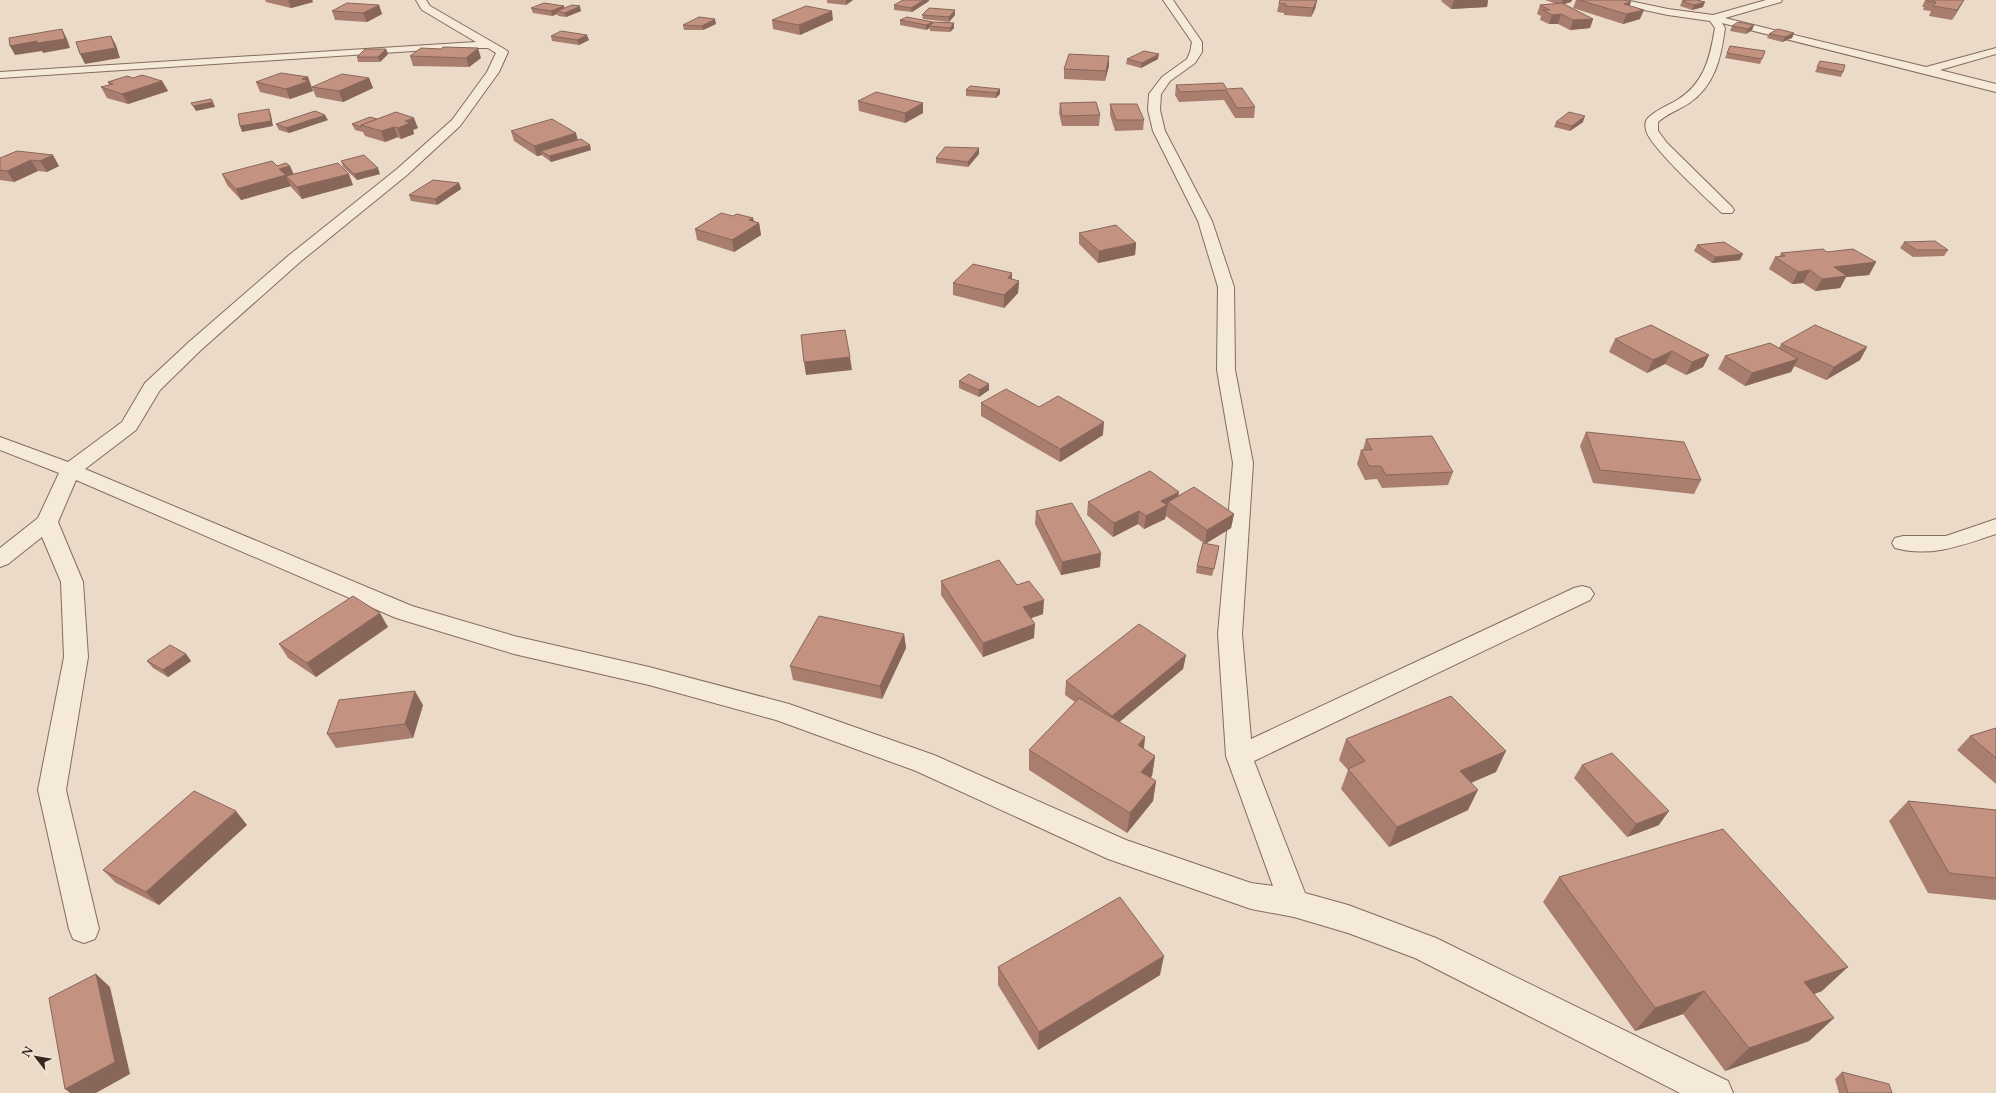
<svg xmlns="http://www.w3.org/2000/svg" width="1996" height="1093" viewBox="0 0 1996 1093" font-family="'Libre Baskerville',serif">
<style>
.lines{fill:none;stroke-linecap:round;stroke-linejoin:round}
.minor-casing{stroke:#846c5e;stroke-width:2}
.minor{fill:#f5e9d9;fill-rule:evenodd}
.wall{fill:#a97e6f}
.shaded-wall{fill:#89665a}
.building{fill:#c49281;stroke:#89665a}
</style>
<rect width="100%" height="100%" fill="#eadac7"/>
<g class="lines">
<defs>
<g id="minor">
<polygon points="416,0 426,0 430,6 506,50 508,52 499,72 460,126 407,175 300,262 201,350 160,390 136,430 85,469 412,606 514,636 649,667 789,704 934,755 1126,840 1251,883 1273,886 1226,756 1218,634 1233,463 1217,370 1218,287 1198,221 1153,131 1148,110 1149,94 1162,77 1187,59 1190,52 1192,42 1163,0 1173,0 1202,42 1202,52 1195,63 1170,81 1161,94 1160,110 1165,131 1212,221 1234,287 1235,370 1253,463 1242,634 1251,739 1574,588 1582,586 1590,588 1594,594 1590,600 1254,761 1305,893 1348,905 1436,938 1728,1081 1733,1093 1680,1093 1415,958 1348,933 1294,917 1251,909 1108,859 916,771 776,720 649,685 514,654 396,618 76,480 58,522 83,582 88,657 66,790 99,929 95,939 84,943 73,939 69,929 38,790 64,657 61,582 42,537 8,564 0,567 0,548 38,518 59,473 0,450 0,437 68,462 122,422 145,383 189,342 288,256 397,169 452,120 487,72 496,53 488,48 459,48 0,78 0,72 476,42 422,10"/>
<path d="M 1606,0 L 1625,0 L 1668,9 L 1713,15 L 1766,0 L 1782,0 L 1781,2 L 1725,18 L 1926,67 L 1996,48 L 1996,54 L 1940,70 L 1996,84 L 1996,92 L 1722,23 L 1725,28 C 1721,58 1715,86 1688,104 C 1678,110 1667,114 1658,122 L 1658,131 L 1667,143 L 1732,207 L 1734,210 L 1732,213 L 1722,213 C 1707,199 1649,146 1646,130 C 1645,126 1645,121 1648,118 C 1656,110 1667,106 1677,100 C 1704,84 1710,58 1715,28 L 1710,21 L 1668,15 L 1611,3 Z"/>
<path d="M 1996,519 L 1996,534 C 1963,545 1931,558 1895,548 L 1892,543 L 1895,538 L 1903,536 L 1946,536 Z"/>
</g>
</defs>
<use href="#minor" class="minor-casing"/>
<use href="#minor" class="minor"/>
</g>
<g class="wall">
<polygon points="265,0 312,0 313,2 291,8 266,2"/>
<polygon points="827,0 853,0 846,5 827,3"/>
<polygon points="903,0 929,0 929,1 912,12 894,10 894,5"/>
<polygon points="1317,0 1315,9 1311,17 1284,15 1284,13 1277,12 1279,3"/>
<polygon points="1442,0 1488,0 1487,7 1451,9 1441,1"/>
<polygon points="1545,0 1572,0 1571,2 1563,4 1593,19 1590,28 1570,30 1558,24 1549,24 1540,20 1541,16 1537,14 1540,5 1557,4"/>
<polygon points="1576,0 1624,0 1630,6 1640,19 1623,24 1573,8"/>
<polygon points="1925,0 1964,0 1952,20 1929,16 1931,11 1923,10 1924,7 1922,7"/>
<polygon points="1682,1 1703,7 1692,10 1680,6"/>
<polygon points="379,5 382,14 367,22 335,20 332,11"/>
<polygon points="564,6 564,8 581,11 566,17 558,16 557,14 552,16 533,13 531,8"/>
<polygon points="922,15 955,15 949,22 923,19"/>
<polygon points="772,20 833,20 800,35 773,29"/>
<polygon points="900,20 954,23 954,28 950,32 930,31 930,28 926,30 900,25"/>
<polygon points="716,24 703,30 684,30 683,25"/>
<polygon points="1754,25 1752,30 1746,34 1730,31 1732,26"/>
<polygon points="1794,33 1792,38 1782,42 1767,38 1769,34"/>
<polygon points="551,36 589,40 579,45 552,41"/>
<polygon points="1730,46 1765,51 1760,64 1725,58"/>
<polygon points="386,49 388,54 380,62 358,62 357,57"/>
<polygon points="410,56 481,58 469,67 413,66"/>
<polygon points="1109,56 1109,66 1105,81 1064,79 1064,69"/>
<polygon points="1127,59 1158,59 1141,68 1126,64"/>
<polygon points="1820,61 1843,72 1841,77 1815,72"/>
<polygon points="308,77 313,91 290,99 260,92 256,82"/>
<polygon points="133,78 162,81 168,91 128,104 107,98 101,87 109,85 108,82"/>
<polygon points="369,78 373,88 343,102 316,97 312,87"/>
<polygon points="1176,85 1227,89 1255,107 1254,118 1235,118 1224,100 1179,102 1175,95"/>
<polygon points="970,86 1000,94 996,98 966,96 966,90"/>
<polygon points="858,101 923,103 923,113 905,123 859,111"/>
<polygon points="1060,103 1100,115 1099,126 1062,126 1059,113"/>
<polygon points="1110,104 1144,120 1143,130 1115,131 1110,115"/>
<polygon points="328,120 289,133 279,130 276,124"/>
<polygon points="1556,122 1583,122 1570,131 1554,127"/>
<polygon points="352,124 418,128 413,130 414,134 401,139 398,137 385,142 365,136 363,132 355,130"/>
<polygon points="511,131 578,140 591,150 551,162 543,156 542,155 537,156 514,141"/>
<polygon points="979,148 979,154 968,167 936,163 936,158"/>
<polygon points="17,151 59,166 47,172 38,171 14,182 0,180 0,158"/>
<polygon points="341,161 380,174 357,180 343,167"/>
<polygon points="277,166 290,166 293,174 353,185 302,199 291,187 288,179 291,186 241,200 227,185 222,174"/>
<polygon points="459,183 461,189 437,205 411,201 409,195"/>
<polygon points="733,216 753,218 754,221 759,223 761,235 734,252 697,240 695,229"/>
<polygon points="1079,233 1136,243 1135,255 1098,263 1079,244"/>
<polygon points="1904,242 1948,250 1944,256 1913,257 1900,248"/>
<polygon points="1697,245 1740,260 1712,263 1694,251"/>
<polygon points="1827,252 1876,262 1869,275 1846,277 1840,288 1815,291 1803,283 1792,284 1769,269 1775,257 1779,257 1781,253"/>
<polygon points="1012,273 1012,279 1019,281 1018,293 1004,308 953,295 953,283"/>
<polygon points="1615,339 1709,355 1703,367 1686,375 1665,364 1647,373 1609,352"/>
<polygon points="1781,344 1867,347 1860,360 1826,380 1794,366 1791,372 1745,386 1718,369 1725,356 1779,348"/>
<polygon points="959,381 989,384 989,390 979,397 959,388"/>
<polygon points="981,403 1039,407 1103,435 1060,462 981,416"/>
<polygon points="1586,432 1701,480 1694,494 1593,483 1580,446"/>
<polygon points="1366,439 1453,472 1448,485 1382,488 1377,479 1365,480 1357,464 1361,450 1363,450"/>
<polygon points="1178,496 1234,514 1231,528 1205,544 1166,516 1165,519 1144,529 1138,524 1113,537 1087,515 1088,502"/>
<polygon points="1036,511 1100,567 1061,575 1035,524"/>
<polygon points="1218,553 1212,576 1196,573 1197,566"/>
<polygon points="941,581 1017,585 1043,614 1031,618 1034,638 983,657 941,595"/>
<polygon points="388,627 316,677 288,658 279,644"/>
<polygon points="904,634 906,648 882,699 793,680 790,666"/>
<polygon points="186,654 191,661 168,677 153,668 147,661"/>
<polygon points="1186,655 1183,669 1119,722 1145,737 1144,749 1155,756 1152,776 1150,777 1156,781 1153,801 1127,833 1029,770 1029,750 1075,702 1065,695 1066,681"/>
<polygon points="423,705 413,738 336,748 327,734"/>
<polygon points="1996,728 1996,784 1957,750 1970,736"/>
<polygon points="1346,739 1496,772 1471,783 1468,810 1389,847 1341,789 1348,770 1339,760"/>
<polygon points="1582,765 1659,825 1627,837 1574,778"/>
<polygon points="1908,801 1996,810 1996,900 1928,893 1889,821"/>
<polygon points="247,825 159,905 116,883 103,870"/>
<polygon points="1559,877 1822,991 1814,994 1834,1018 1809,1041 1725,1071 1683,1014 1635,1031 1543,902"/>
<polygon points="998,967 1160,975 1038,1050 998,985"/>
<polygon points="1842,1072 1892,1093 1839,1093 1835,1079"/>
</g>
<g class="shaded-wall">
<polygon points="288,0 312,0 313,2 291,8"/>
<polygon points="846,0 853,0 846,5"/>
<polygon points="924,0 929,0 929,1 912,12 911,8"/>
<polygon points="1317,0 1315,9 1311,17 1313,8"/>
<polygon points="1454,0 1488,0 1487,7 1451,9"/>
<polygon points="1563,0 1572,0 1571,2 1561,5"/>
<polygon points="1964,0 1962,4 1952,20 1957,10"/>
<polygon points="1631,2 1628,11 1624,4"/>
<polygon points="1705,2 1703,7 1692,10 1694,5"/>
<polygon points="379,5 382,14 367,22 363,13"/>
<polygon points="564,6 565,11 557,11 557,14 552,16 551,11"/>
<polygon points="580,6 581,11 566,17 565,13"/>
<polygon points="955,10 955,15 949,22 949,17"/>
<polygon points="1644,10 1640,19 1623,24 1626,14"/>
<polygon points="832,11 833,20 800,35 799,25"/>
<polygon points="1561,14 1558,24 1549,24 1552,15"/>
<polygon points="715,19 716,24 703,30 702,26"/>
<polygon points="1593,19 1590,28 1570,30 1573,20"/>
<polygon points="933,22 929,26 930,28 926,30 926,25"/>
<polygon points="954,23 954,28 950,32 950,28"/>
<polygon points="1754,25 1752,30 1746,34 1748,29"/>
<polygon points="62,29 67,39 70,48 43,53 42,51 15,55 10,46"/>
<polygon points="1794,33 1792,38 1782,42 1785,37"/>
<polygon points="587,35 589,40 579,45 577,40"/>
<polygon points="111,36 116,45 120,58 85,64 80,54"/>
<polygon points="478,48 481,58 469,67 466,58"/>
<polygon points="386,49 388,54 380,62 378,57"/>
<polygon points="1159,54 1158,59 1141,68 1142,63"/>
<polygon points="1109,56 1109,66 1105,81 1106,71"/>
<polygon points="308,77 313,91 290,99 286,89 302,79"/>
<polygon points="369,78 373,88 343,102 339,91"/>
<polygon points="162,81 168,91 128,104 122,94"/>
<polygon points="1000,89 1000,94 996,98 996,93"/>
<polygon points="213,102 215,107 196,111 193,106"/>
<polygon points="923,103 923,113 905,123 905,113"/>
<polygon points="269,109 271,115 273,126 242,132 240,126"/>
<polygon points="325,115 328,120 289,133 286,128"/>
<polygon points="1585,116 1583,122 1570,131 1572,126"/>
<polygon points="414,118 418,128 413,130 414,134 401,139 398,128 405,121"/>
<polygon points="394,127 398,137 385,142 381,131"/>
<polygon points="576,133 579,144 541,151 542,155 537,156 534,146"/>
<polygon points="590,145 591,150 551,162 549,156"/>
<polygon points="979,148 979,154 968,167 968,162"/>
<polygon points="53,155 59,166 47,172 40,161"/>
<polygon points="31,160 38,171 14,182 7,171"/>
<polygon points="290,166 295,177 286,176 291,186 241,200 236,189 279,169"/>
<polygon points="378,168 380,174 357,180 354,174"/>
<polygon points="349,174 353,185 302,199 297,187"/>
<polygon points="459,183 461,189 437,205 435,199"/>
<polygon points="753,218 754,226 759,223 761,235 734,252 732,240 749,220"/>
<polygon points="1136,243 1135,255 1098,263 1099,251"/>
<polygon points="1743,254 1740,260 1712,263 1715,257"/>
<polygon points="1876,262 1869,275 1846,277 1840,288 1815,291 1822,279 1834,267"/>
<polygon points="1810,270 1803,283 1792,284 1798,272"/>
<polygon points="1012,273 1012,286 1008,278"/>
<polygon points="1019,281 1018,293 1004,308 1004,295"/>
<polygon points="1867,347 1860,360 1826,380 1834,367"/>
<polygon points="1672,351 1665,364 1647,373 1653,360"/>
<polygon points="1709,355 1703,367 1686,375 1692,362"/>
<polygon points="850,357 852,370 806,375 804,362"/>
<polygon points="1798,359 1791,372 1745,386 1752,373"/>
<polygon points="989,384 989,390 979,397 979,390"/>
<polygon points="1104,422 1103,435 1060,462 1060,449"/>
<polygon points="1179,492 1177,506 1168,502 1165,519 1144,529 1146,516 1161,501"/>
<polygon points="1139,511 1138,524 1113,537 1114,523"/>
<polygon points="1234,514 1231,528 1205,544 1207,530"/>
<polygon points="1101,553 1100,567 1061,575 1062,562"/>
<polygon points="1044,600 1043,614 1023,621 1023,607"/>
<polygon points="380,613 388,627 316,677 307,663"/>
<polygon points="1035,624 1034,638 983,657 983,643"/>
<polygon points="904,634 906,648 882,699 880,686"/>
<polygon points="186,654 191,661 168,677 163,670"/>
<polygon points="1186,655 1183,669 1110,730 1112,716"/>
<polygon points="415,691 423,705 413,738 405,724"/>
<polygon points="1145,737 1142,758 1138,745"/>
<polygon points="1506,751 1496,772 1451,791 1460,771"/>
<polygon points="1155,756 1152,776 1138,792 1141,772"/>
<polygon points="1156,781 1153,801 1127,833 1130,813"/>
<polygon points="1478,790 1468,810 1389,847 1397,827"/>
<polygon points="236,811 247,825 159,905 146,892"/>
<polygon points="1669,811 1659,825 1627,837 1636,824"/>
<polygon points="1164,956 1160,975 1038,1050 1039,1032"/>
<polygon points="1848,967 1822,991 1780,1006 1804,982"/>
<polygon points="96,974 110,987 130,1074 96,1093 70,1093 65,1089"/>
<polygon points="1704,991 1683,1014 1635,1031 1655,1008"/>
<polygon points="1834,1018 1809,1041 1725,1071 1749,1048"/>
</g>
<g class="building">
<polygon points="903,0 924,0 911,8 894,5"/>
<polygon points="1280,0 1317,0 1313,8 1285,6 1286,4 1279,3"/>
<polygon points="1579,0 1624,0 1631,2 1624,4 1644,10 1626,14"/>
<polygon points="1688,0 1697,0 1705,2 1694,5 1682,1"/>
<polygon points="1928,0 1964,0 1957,10 1933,6 1936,2 1927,1"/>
<polygon points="347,3 379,5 363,13 332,11"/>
<polygon points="544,3 564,6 551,11 531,8"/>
<polygon points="1562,3 1593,19 1573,20 1561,14 1552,15 1543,10 1550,10 1540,5"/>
<polygon points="572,5 580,6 565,13 557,11"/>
<polygon points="806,6 832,11 799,25 772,20"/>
<polygon points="929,8 955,10 949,17 922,15"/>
<polygon points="699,17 715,19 702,26 683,25"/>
<polygon points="907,17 933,22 926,25 900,20"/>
<polygon points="934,22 954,23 950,28 929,26"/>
<polygon points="1738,22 1754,25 1748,29 1732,26"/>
<polygon points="62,29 65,39 37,43 37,41 10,46 9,38"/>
<polygon points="1778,29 1794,33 1785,37 1769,34"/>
<polygon points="561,31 587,35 577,40 551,36"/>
<polygon points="111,36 115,48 80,54 76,42"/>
<polygon points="1730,46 1765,51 1762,59 1727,53"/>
<polygon points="443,47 478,48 466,58 410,56 421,48 441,49"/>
<polygon points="365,49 386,49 378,57 357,57"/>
<polygon points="1144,51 1159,54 1142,63 1127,59"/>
<polygon points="1069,54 1109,56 1106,71 1064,69"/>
<polygon points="1820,61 1845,65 1843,72 1817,67"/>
<polygon points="281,73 308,77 302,79 309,81 286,89 256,82"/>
<polygon points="342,74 369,78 339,91 312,87"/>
<polygon points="142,75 162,81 122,94 101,87 113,84 108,82 127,76 133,78"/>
<polygon points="1223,83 1227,89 1242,88 1255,107 1237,108 1226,90 1180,92 1176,85"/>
<polygon points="970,86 1000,89 996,93 966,90"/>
<polygon points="876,92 923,103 905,113 858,101"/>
<polygon points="211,99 213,102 193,106 191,103"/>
<polygon points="1096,102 1100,115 1062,116 1060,103"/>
<polygon points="1110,104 1137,104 1144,120 1116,120"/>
<polygon points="269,109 271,121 240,126 238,114"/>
<polygon points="315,111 325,115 286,128 276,124"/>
<polygon points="396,112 414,118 405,121 410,123 398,128 394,127 381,131 361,125"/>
<polygon points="1569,112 1585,116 1572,126 1556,122"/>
<polygon points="370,117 377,119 361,125 361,127 352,124"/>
<polygon points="552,119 576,133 534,146 511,131"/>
<polygon points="581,139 590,145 549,156 541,151"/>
<polygon points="945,147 979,148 968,162 936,158"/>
<polygon points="17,151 53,155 40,161 31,160 7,171 0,170 0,158"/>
<polygon points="364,155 378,168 354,174 341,161"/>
<polygon points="272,161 277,166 286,163 290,166 279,169 286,175 236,189 222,174"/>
<polygon points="338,163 349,174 297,187 286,176"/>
<polygon points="433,180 459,183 435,199 409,195"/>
<polygon points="721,213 733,216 737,214 753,218 749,220 759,223 732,240 695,229"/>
<polygon points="1116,225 1136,243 1099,251 1079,233"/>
<polygon points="1935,241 1948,250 1917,250 1904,242"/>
<polygon points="1724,242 1743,254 1715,257 1697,245"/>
<polygon points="1823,249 1827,252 1853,249 1876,262 1834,267 1847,276 1822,279 1810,270 1798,272 1775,257 1785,256 1781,253"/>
<polygon points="973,264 1012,273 1008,278 1019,281 1004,295 953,283"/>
<polygon points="1651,325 1709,355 1692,362 1672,351 1653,360 1615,339"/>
<polygon points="1815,325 1867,347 1834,367 1781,344"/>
<polygon points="845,330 850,357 804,362 801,335"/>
<polygon points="1770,343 1798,359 1752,373 1725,356"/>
<polygon points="969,374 989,384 979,390 959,381"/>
<polygon points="1006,389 1039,407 1058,396 1104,422 1060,449 981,403"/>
<polygon points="1586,432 1684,442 1701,480 1600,470"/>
<polygon points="1432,436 1453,472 1386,475 1381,466 1369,466 1361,450 1372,450 1366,439"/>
<polygon points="1150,471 1179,492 1161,501 1167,505 1146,516 1139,511 1114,523 1088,502"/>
<polygon points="1194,487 1234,514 1207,530 1168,502"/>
<polygon points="1072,503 1101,553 1062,562 1036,511"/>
<polygon points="1203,543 1219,546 1214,569 1197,566"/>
<polygon points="999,560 1017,585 1029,581 1044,600 1023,607 1035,624 983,643 941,581"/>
<polygon points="353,596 380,613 307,663 279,644"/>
<polygon points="819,616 904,634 880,686 790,666"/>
<polygon points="1139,624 1186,655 1112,716 1066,681"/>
<polygon points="170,645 186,654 163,670 147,661"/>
<polygon points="415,691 405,724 327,734 339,700"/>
<polygon points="1451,696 1506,751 1460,771 1478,790 1397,827 1348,769 1365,761 1346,739"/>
<polygon points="1079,698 1145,737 1138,745 1155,756 1141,772 1156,781 1130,813 1029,750"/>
<polygon points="1996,728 1996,758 1970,736"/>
<polygon points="1612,753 1669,811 1636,824 1582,765"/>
<polygon points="194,791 236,811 146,892 103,870"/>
<polygon points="1908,801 1996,810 1996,878 1949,873"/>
<polygon points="1723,829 1848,967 1804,982 1834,1018 1749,1048 1704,991 1655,1008 1559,877"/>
<polygon points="1120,897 1164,956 1039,1032 998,967"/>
<polygon points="96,974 115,1062 65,1089 49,998"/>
<polygon points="1842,1072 1889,1084 1892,1093 1848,1093"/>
</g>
<g transform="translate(36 1057) rotate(301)" stroke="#f2e5d6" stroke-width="3" paint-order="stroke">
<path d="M0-3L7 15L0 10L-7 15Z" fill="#362720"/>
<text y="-6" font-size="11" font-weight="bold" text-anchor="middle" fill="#362720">N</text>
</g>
</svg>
